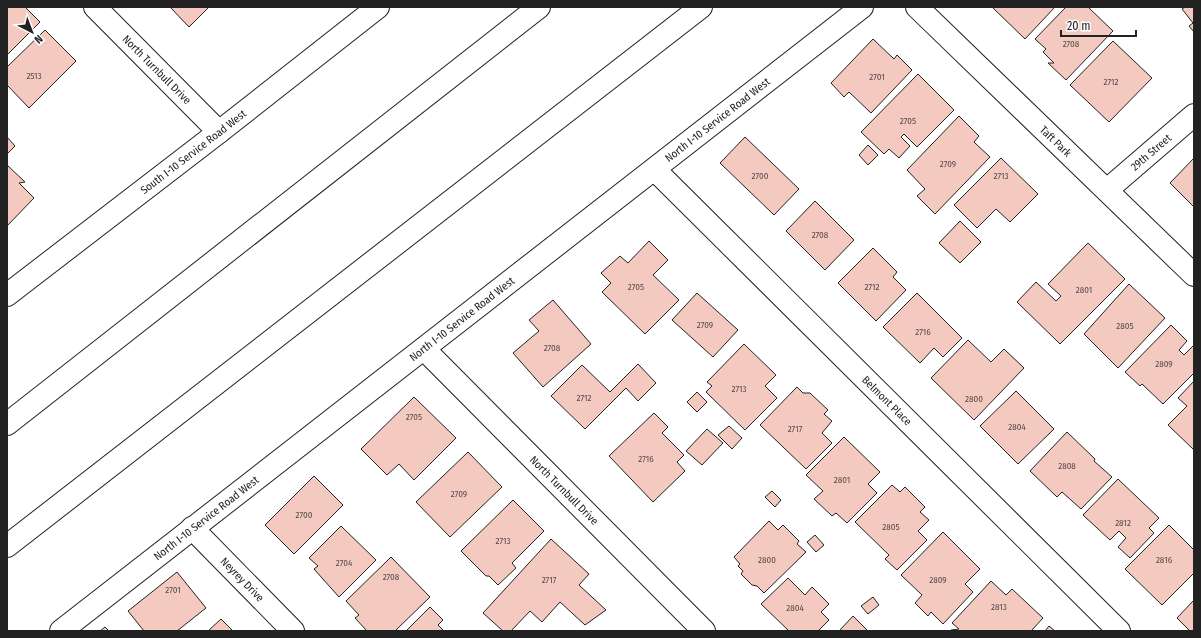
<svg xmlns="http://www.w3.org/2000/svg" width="1201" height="638" viewBox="0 0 1201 638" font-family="'Fira Sans Condensed',sans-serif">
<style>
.building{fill:#f3c9c0;stroke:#222}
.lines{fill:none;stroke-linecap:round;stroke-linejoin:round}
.minor-casing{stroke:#222;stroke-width:24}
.tertiary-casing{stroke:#222;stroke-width:24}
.motorway-casing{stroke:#222;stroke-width:24}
.minor{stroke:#fff;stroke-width:22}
.tertiary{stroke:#fff;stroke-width:22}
.motorway{stroke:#fff;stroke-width:22}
.labels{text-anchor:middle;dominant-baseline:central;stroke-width:3;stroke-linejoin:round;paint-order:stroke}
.number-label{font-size:9px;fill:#564c4a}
.street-label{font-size:11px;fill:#222;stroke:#fff}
</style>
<rect width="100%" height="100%" fill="#fff"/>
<g class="building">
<polygon points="7,7 25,7 40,22 7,55"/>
<polygon points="170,7 209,7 189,27"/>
<polygon points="992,7 1055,7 1025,39"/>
<polygon points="1066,7 1088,7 1113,31 1066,80 1048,63 1054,63 1043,52 1046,49 1035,39"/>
<polygon points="1185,7 1194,7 1194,32 1189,26 1193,23 1182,9"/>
<polygon points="45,30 76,61 29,108 7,85 7,67"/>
<polygon points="873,39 894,59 897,55 912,70 871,113 849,92 844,97 831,83"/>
<polygon points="1113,41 1152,78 1109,122 1070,85"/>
<polygon points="918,74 954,110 917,147 904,134 901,137 910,146 899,158 889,149 884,154 861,132"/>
<polygon points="959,116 979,136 974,142 990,157 935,214 917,196 925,189 907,170"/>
<polygon points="7,137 15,146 7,154"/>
<polygon points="745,137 799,189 774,215 720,163"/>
<polygon points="868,145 878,155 868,165 859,155"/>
<polygon points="1001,158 1038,194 1010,222 996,209 977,228 954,205"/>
<polygon points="1194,158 1194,207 1170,183"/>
<polygon points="7,165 25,182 19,183 34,198 7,226"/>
<polygon points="815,201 854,240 825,270 786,231"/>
<polygon points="960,221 981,242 960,263 939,243"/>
<polygon points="649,241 668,260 653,275 679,300 645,334 602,292 611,283 601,273 620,256 628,263"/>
<polygon points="1088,243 1125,279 1060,344 1017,302 1036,282 1056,301 1061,296 1048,284"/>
<polygon points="873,248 897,272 893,277 906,290 876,321 838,283"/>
<polygon points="1129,284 1165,318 1118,368 1084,334"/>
<polygon points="697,293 738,330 713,357 672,320"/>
<polygon points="917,293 962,338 943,357 934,348 920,363 883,327"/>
<polygon points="553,300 591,344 543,387 513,353 539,331 529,320"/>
<polygon points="1171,325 1187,341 1179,350 1184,355 1193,346 1194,348 1194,373 1163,404 1142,384 1140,386 1125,372"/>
<polygon points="968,340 991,362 1004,349 1024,368 974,420 931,378"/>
<polygon points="744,344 776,375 765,386 777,398 745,430 706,392 712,386 707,382"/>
<polygon points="638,364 656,383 638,401 626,388 585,429 551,396 582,365 610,392"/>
<polygon points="1194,381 1194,450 1168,425 1187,406 1178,398"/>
<polygon points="797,387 803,393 810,393 828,410 824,414 832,421 822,433 832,443 806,469 760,425"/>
<polygon points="1016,391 1054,429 1018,464 980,426"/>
<polygon points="697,392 707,402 697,412 687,402"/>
<polygon points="414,397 456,438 414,480 399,464 387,475 361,449"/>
<polygon points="654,413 668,427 662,433 684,455 677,462 685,471 653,502 609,456"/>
<polygon points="729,426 742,438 732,449 718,435"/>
<polygon points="707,429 723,443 702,465 686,451"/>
<polygon points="1067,432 1095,459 1094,461 1112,477 1081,509 1062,492 1057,497 1030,471"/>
<polygon points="844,437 880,472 868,484 877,493 847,523 836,513 832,516 814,499 823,491 806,475"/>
<polygon points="468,452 502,487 450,537 416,502"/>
<polygon points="314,476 343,505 294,554 265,525"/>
<polygon points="1118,479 1159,518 1149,528 1154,533 1130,558 1118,547 1126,538 1119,531 1110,540 1083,515"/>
<polygon points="892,485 900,492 905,487 925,507 920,512 929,520 918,531 927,540 897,570 885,559 889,555 855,522"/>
<polygon points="772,491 781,500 775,507 765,497"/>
<polygon points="513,500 544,531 512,563 516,568 498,585 489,576 486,576 461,551"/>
<polygon points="769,521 778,530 783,525 799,541 797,544 806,552 764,593 757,586 752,585 741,574 743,571 738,566 740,564 734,557"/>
<polygon points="1169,525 1194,550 1194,573 1162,605 1125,569"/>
<polygon points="341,526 376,560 339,597 314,569 318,566 309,558"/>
<polygon points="943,532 980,569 965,584 973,592 943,624 931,612 928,616 915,603 922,595 901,575"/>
<polygon points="815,535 824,545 816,552 807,542"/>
<polygon points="551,539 589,574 579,585 606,610 585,625 560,602 542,622 530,611 511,631 503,631 483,613"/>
<polygon points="391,557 430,597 395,631 367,631 355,618 359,615 346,601"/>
<polygon points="177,572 206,608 177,631 144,631 128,611"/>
<polygon points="788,578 805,595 812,587 829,604 821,612 829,620 818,631 789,631 761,604"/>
<polygon points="991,581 1006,595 1012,589 1043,618 1031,631 952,631 951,630 959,629 952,623"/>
<polygon points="873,597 879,605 868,614 861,606"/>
<polygon points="1194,600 1194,631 1190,631 1177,618"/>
<polygon points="430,607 443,620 438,625 444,631 406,631"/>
<polygon points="853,616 868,631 839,631"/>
<polygon points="221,619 233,631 208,631"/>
<polygon points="1049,626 1055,631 1045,631"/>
<polygon points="105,627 109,631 100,631"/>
</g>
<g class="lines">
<defs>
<g id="minor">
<path id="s1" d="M 95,7 L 219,132"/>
<path id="s2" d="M 917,7 L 1194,275"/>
<path id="s3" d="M 655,170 L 1119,631"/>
<path id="s4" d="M 1107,190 L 1194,115"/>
<path id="s5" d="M 424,349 L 704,631"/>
<path id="s6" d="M 192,528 L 293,631"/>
</g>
<g id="tertiary">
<path id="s7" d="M 7,295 L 219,132 L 378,7"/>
<path id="s8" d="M 61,631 L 862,7"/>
</g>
<g id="motorway">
<polyline points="7,424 539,7"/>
<polyline points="7,546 701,7"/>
</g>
</defs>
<use href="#minor" class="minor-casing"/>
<use href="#tertiary" class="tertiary-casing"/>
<use href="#motorway" class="motorway-casing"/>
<use href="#minor" class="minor"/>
<use href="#tertiary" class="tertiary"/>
<use href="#motorway" class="motorway"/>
</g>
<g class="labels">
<g class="number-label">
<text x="1071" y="44">2708</text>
<text x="34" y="76">2513</text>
<text x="877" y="77">2701</text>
<text x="1111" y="82">2712</text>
<text x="908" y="121">2705</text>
<text x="948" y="164">2709</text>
<text x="760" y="176">2700</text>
<text x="1001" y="176">2713</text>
<text x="820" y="235">2708</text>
<text x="636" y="287">2705</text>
<text x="872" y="287">2712</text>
<text x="1084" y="290">2801</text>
<text x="705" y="325">2709</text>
<text x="1125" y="326">2805</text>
<text x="923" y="332">2716</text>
<text x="552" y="348">2708</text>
<text x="1164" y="364">2809</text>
<text x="739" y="389">2713</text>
<text x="584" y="398">2712</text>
<text x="974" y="399">2800</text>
<text x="414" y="417">2705</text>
<text x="1017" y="427">2804</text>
<text x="795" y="429">2717</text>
<text x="646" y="459">2716</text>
<text x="1067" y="466">2808</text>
<text x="842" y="480">2801</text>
<text x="459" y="494">2709</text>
<text x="304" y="515">2700</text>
<text x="1123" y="523">2812</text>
<text x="891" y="527">2805</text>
<text x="503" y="541">2713</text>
<text x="767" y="560">2800</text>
<text x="1164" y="560">2816</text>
<text x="344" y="563">2704</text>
<text x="391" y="577">2708</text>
<text x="549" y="580">2717</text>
<text x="938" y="580">2809</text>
<text x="173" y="590">2701</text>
<text x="999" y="607">2813</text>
<text x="795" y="608">2804</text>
</g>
<g class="street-label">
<text stroke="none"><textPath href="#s1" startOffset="88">North Turnbull Drive</textPath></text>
<text stroke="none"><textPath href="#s8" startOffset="832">North I-10 Service Road West</textPath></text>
<text stroke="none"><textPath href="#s2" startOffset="193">Taft Park</textPath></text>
<text stroke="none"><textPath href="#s7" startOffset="235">South I-10 Service Road West</textPath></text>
<text stroke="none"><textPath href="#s4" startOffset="58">29th Street</textPath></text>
<text stroke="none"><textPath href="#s8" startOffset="508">North I-10 Service Road West</textPath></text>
<text stroke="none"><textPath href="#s3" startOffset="327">Belmont Place</textPath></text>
<text stroke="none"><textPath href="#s5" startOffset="199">North Turnbull Drive</textPath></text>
<text stroke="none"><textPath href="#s8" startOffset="184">North I-10 Service Road West</textPath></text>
<text stroke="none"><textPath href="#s6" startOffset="72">Neyrey Drive</textPath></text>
</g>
</g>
<rect width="1201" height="638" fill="none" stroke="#222222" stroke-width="16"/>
<g transform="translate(32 32) rotate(138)" stroke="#ffffff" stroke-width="3" paint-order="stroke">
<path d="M0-3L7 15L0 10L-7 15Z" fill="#222222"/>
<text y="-6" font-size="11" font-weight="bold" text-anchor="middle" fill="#222222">N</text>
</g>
<path d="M1061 30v6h75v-6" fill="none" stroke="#222222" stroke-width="2"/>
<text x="1067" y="30" font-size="12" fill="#222222" stroke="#ffffff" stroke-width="3" paint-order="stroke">20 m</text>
</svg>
